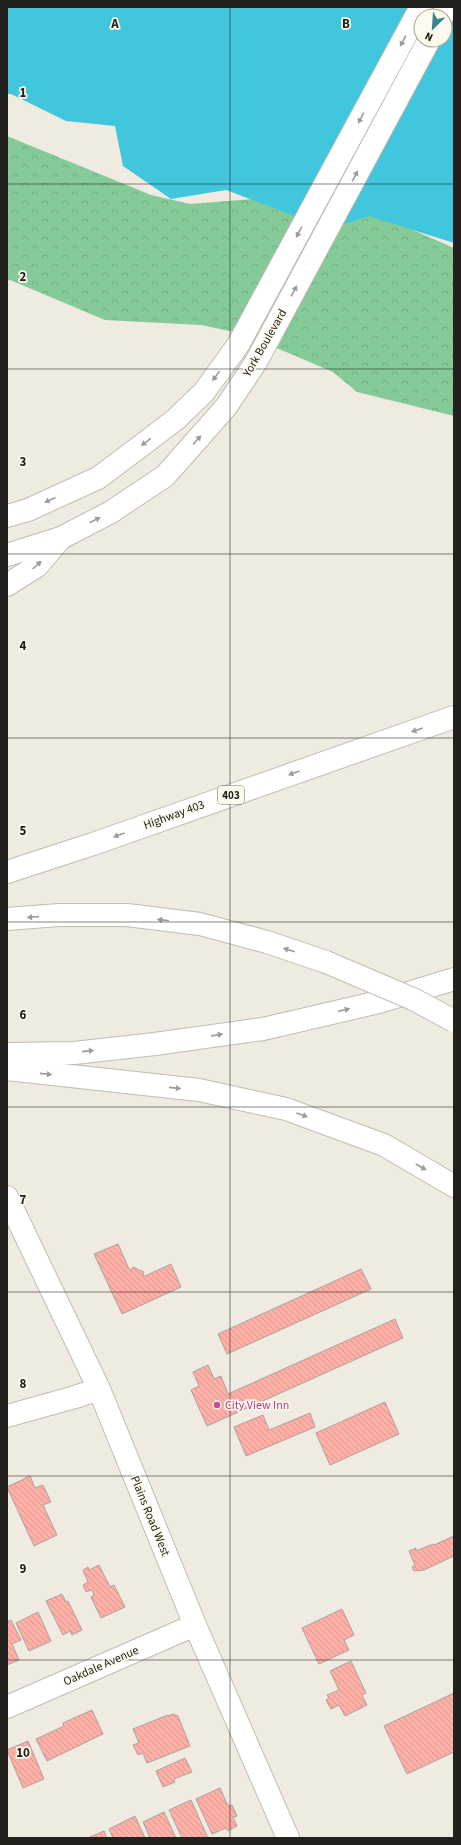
<svg xmlns="http://www.w3.org/2000/svg" width="461" height="1845" viewBox="0 0 461 1845" font-family="'Source Sans 3',sans-serif">
<style>
.forest{fill:url(#forest-crowns)}
.water{fill:#40c6dd;fill-rule:evenodd}
.building{fill:url(#building-back-hatch);stroke:#ada19f}
.lines{fill:none;stroke-linecap:round;stroke-linejoin:round}
.minor-casing{stroke:#c0bcb1;stroke-width:24}
.major-casing{stroke:#c0bcb1;stroke-width:24}
.highway-casing{stroke:#c0bcb1;stroke-width:24}
.minor{stroke:#fff;stroke-width:22}
.major{stroke:#fff;stroke-width:22}
.highway{stroke:#fff;stroke-width:22}
.highway-bridge-casing{stroke:#c0bcb1;stroke-width:24;stroke-linecap:butt}
.highway-bridge{stroke:#fff;stroke-width:22}
.oneway{fill:#9c9b99}
.grid{fill:none;stroke:#22211d;stroke-width:1;stroke-opacity:0.55}
.hotel-dot{fill:#d1479c;stroke:#fdf9ed;stroke-width:1.5}
.labels{text-anchor:middle;dominant-baseline:central;stroke-width:3.5;stroke-linejoin:round;paint-order:stroke}
.shield{fill:#fdf9ed;stroke:#64625b;stroke-width:1}
.shield-label{font-size:11px;font-weight:bold;fill:#22211d}
.street-label{font-size:12px;fill:#22211d;stroke:#fdf9ed}
.hotel-label{font-size:12px;fill:#b23c85;stroke:#fdf9ed;text-anchor:start}
.grid-label{font-size:13px;text-anchor:middle;font-weight:bold;fill:#22211d;stroke:#fdf9ed;stroke-width:3.5;stroke-linejoin:round;paint-order:stroke}
</style>
<defs>
<pattern id="forest-crowns" width="20" height="18" patternUnits="userSpaceOnUse"><rect width="20" height="18" fill="#85cb99"/><path d="M2 6a3 3 0 1 1 6 0M12 15a3 3 0 1 1 6 0" fill="none" stroke="#73ae83"/></pattern>
<pattern id="building-back-hatch" width="6" height="6" patternUnits="userSpaceOnUse"><rect width="6" height="6" fill="#feb0a7"/><path d="M-1 5l2 2M0 0l6 6M5-1l2 2" fill="none" stroke="#d9978f"/></pattern>
</defs>
<rect width="100%" height="100%" fill="#efebe0"/>
<polygon class="forest" points="7,136 151,195 190,204 329,193 454,248 454,416 357,392 333,372 244,334 201,325 105,320 10,280 7,281"/>
<path class="water" d="M 7,7 L 454,7 L 454,243 L 369,216 L 330,229 L 226,190 L 171,199 L 123,166 L 115,126 L 66,121 L 11,94 L 7,94 ZM 421,16 L 445,16 L 445,40 L 421,40 Z"/>
<g class="building">
<polygon points="118,1244 129,1269 131,1270 133,1267 144,1272 143,1275 145,1276 171,1264 181,1287 122,1314 94,1254"/>
<polygon points="361,1269 371,1289 227,1354 218,1334"/>
<polygon points="395,1319 403,1338 207,1426 191,1390 199,1386 193,1372 208,1365 214,1379 221,1376 228,1394"/>
<polygon points="385,1402 399,1434 330,1465 316,1433"/>
<polygon points="310,1413 315,1427 246,1456 234,1427 263,1415 269,1430"/>
<polygon points="30,1476 35,1488 43,1485 51,1502 43,1505 57,1535 34,1546 7,1487"/>
<polygon points="454,1536 454,1556 424,1570 414,1571 412,1567 415,1565 409,1551 416,1548 416,1551 433,1544 434,1545"/>
<polygon points="99,1565 110,1587 114,1585 125,1607 101,1618 91,1597 94,1595 92,1590 86,1592 83,1585 88,1582 83,1570 88,1567 89,1570"/>
<polygon points="62,1594 66,1602 68,1601 82,1630 72,1635 70,1631 63,1635 46,1601"/>
<polygon points="342,1609 354,1635 344,1640 349,1650 319,1664 302,1628"/>
<polygon points="38,1612 51,1641 29,1651 16,1623"/>
<polygon points="11,1620 21,1640 12,1644 19,1660 7,1665 7,1622"/>
<polygon points="351,1661 366,1693 362,1695 367,1705 345,1716 339,1705 331,1709 326,1700 329,1698 327,1695 339,1690 330,1671"/>
<polygon points="454,1693 454,1752 407,1774 384,1726"/>
<polygon points="92,1710 103,1734 47,1761 36,1739 64,1726 63,1723"/>
<polygon points="173,1714 178,1716 190,1746 147,1763 143,1753 138,1755 133,1745 139,1743 133,1729 168,1715 169,1716"/>
<polygon points="28,1741 44,1779 23,1788 7,1750"/>
<polygon points="185,1758 192,1772 174,1779 175,1782 163,1787 156,1771"/>
<polygon points="220,1788 228,1806 232,1805 237,1816 233,1817 237,1826 228,1831 226,1828 212,1834 196,1799"/>
<polygon points="191,1800 208,1838 182,1838 169,1810"/>
<polygon points="164,1812 176,1838 150,1838 143,1822"/>
<polygon points="135,1816 145,1838 113,1838 109,1829"/>
<polygon points="104,1831 107,1838 88,1838"/>
</g>
<g class="lines">
<defs>
<g id="minor">
<polyline points="7,1416 75,1397 99,1389"/>
<polyline points="7,1707 195,1625"/>
</g>
<g id="major">
<polyline points="442,16 447,7"/>
<polyline points="7,516 28,510 98,478 146,442 176,419 204,392 238,345 421,7"/>
<polyline points="7,555 61,538 111,512 165,476 226,407 256,362 429,40"/>
<polyline points="7,585 37,566 61,538"/>
<polyline points="7,1197 99,1389 195,1625 288,1838"/>
</g>
<g id="highway">
<polyline points="7,872 93,844 454,717"/>
<polyline points="7,919 59,915 127,915 200,924 267,942 326,962"/>
<polyline points="7,1054 74,1053 155,1044 263,1029 379,1002 454,979"/>
<polyline points="7,1069 199,1090 286,1109 384,1145 454,1186"/>
</g>
</defs>
<use href="#minor" class="minor-casing"/>
<use href="#major" class="major-casing"/>
<use href="#highway" class="highway-casing"/>
<use href="#minor" class="minor"/>
<use href="#major" class="major"/>
<use href="#highway" class="highway"/>
<defs>
<polyline id="highway-bridge" points="326,962 413,999 454,1021"/>
</defs>
<use href="#highway-bridge" class="highway-bridge-casing"/>
<use href="#highway-bridge" class="highway-bridge"/>
</g>
<defs><path id="oneway-solid" d="M-6-.8H1V-3.2L6.5 0L1 3.2V.8H-6Z"/></defs>
<g class="oneway">
<use href="#oneway-solid" transform="translate(403 41) rotate(118)"/>
<use href="#oneway-solid" transform="translate(361 118) rotate(118)"/>
<use href="#oneway-solid" transform="translate(355 176) rotate(-62)"/>
<use href="#oneway-solid" transform="translate(299 232) rotate(118)"/>
<use href="#oneway-solid" transform="translate(294 291) rotate(-62)"/>
<use href="#oneway-solid" transform="translate(216 376) rotate(126)"/>
<use href="#oneway-solid" transform="translate(197 440) rotate(-48)"/>
<use href="#oneway-solid" transform="translate(146 442) rotate(143)"/>
<use href="#oneway-solid" transform="translate(50 500) rotate(155)"/>
<use href="#oneway-solid" transform="translate(95 520) rotate(-27)"/>
<use href="#oneway-solid" transform="translate(37 565) rotate(-42)"/>
<use href="#oneway-solid" transform="translate(417 730) rotate(161)"/>
<use href="#oneway-solid" transform="translate(294 773) rotate(160)"/>
<use href="#oneway-solid" transform="translate(119 835) rotate(160)"/>
<use href="#oneway-solid" transform="translate(33 917) rotate(176)"/>
<use href="#oneway-solid" transform="translate(163 920) rotate(-173)"/>
<use href="#oneway-solid" transform="translate(289 950) rotate(-162)"/>
<use href="#oneway-solid" transform="translate(344 1010) rotate(-13)"/>
<use href="#oneway-solid" transform="translate(217 1035) rotate(-8)"/>
<use href="#oneway-solid" transform="translate(88 1051) rotate(-6)"/>
<use href="#oneway-solid" transform="translate(46 1074) rotate(6)"/>
<use href="#oneway-solid" transform="translate(175 1088) rotate(6)"/>
<use href="#oneway-solid" transform="translate(302 1115) rotate(20)"/>
<use href="#oneway-solid" transform="translate(421 1167) rotate(30)"/>
</g>
<path class="grid" d="M 230,7 L 230,1838M 7,184 L 454,184M 7,369 L 454,369M 7,554 L 454,554M 7,738 L 454,738M 7,922 L 454,922M 7,1107 L 454,1107M 7,1292 L 454,1292M 7,1476 L 454,1476M 7,1660 L 454,1660"/>
<circle class="hotel-dot" cx="217" cy="1405" r="4"/>
<g class="labels">
<rect class="shield" x="218" y="786" width="26" height="18" rx="3"/>
<g class="shield-label">
<text x="231" y="795">403</text>
</g>
<g class="street-label">
<text transform="translate(265 343) rotate(-60)">York Boulevard</text>
<text transform="translate(174 815) rotate(-20)">Highway 403</text>
<text transform="translate(150 1516) rotate(68)">Plains Road West</text>
<text transform="translate(101 1666) rotate(-24)">Oakdale Avenue</text>
</g>
<g class="hotel-label">
<text x="225" y="1405">City View Inn</text>
</g>
</g>
<g class="grid-label">
<text x="115" y="28">A</text>
<text x="346" y="28">B</text>
<text x="23" y="97">1</text>
<text x="23" y="281">2</text>
<text x="23" y="466">3</text>
<text x="23" y="650">4</text>
<text x="23" y="835">5</text>
<text x="23" y="1019">6</text>
<text x="23" y="1204">7</text>
<text x="23" y="1388">8</text>
<text x="23" y="1573">9</text>
<text x="23" y="1757">10</text>
</g>
<rect width="461" height="1845" fill="none" stroke="#22211d" stroke-width="16"/>
<g transform="translate(433 28) rotate(205)"><circle r="19" fill="#fdf9ed" stroke="#a5a39a"/>
<path d="M0-3L7 15L0 10L-7 15Z" fill="#3c848c"/>
<text y="-6" font-size="11" font-weight="bold" text-anchor="middle" fill="#22211d">N</text>
</g>
</svg>
